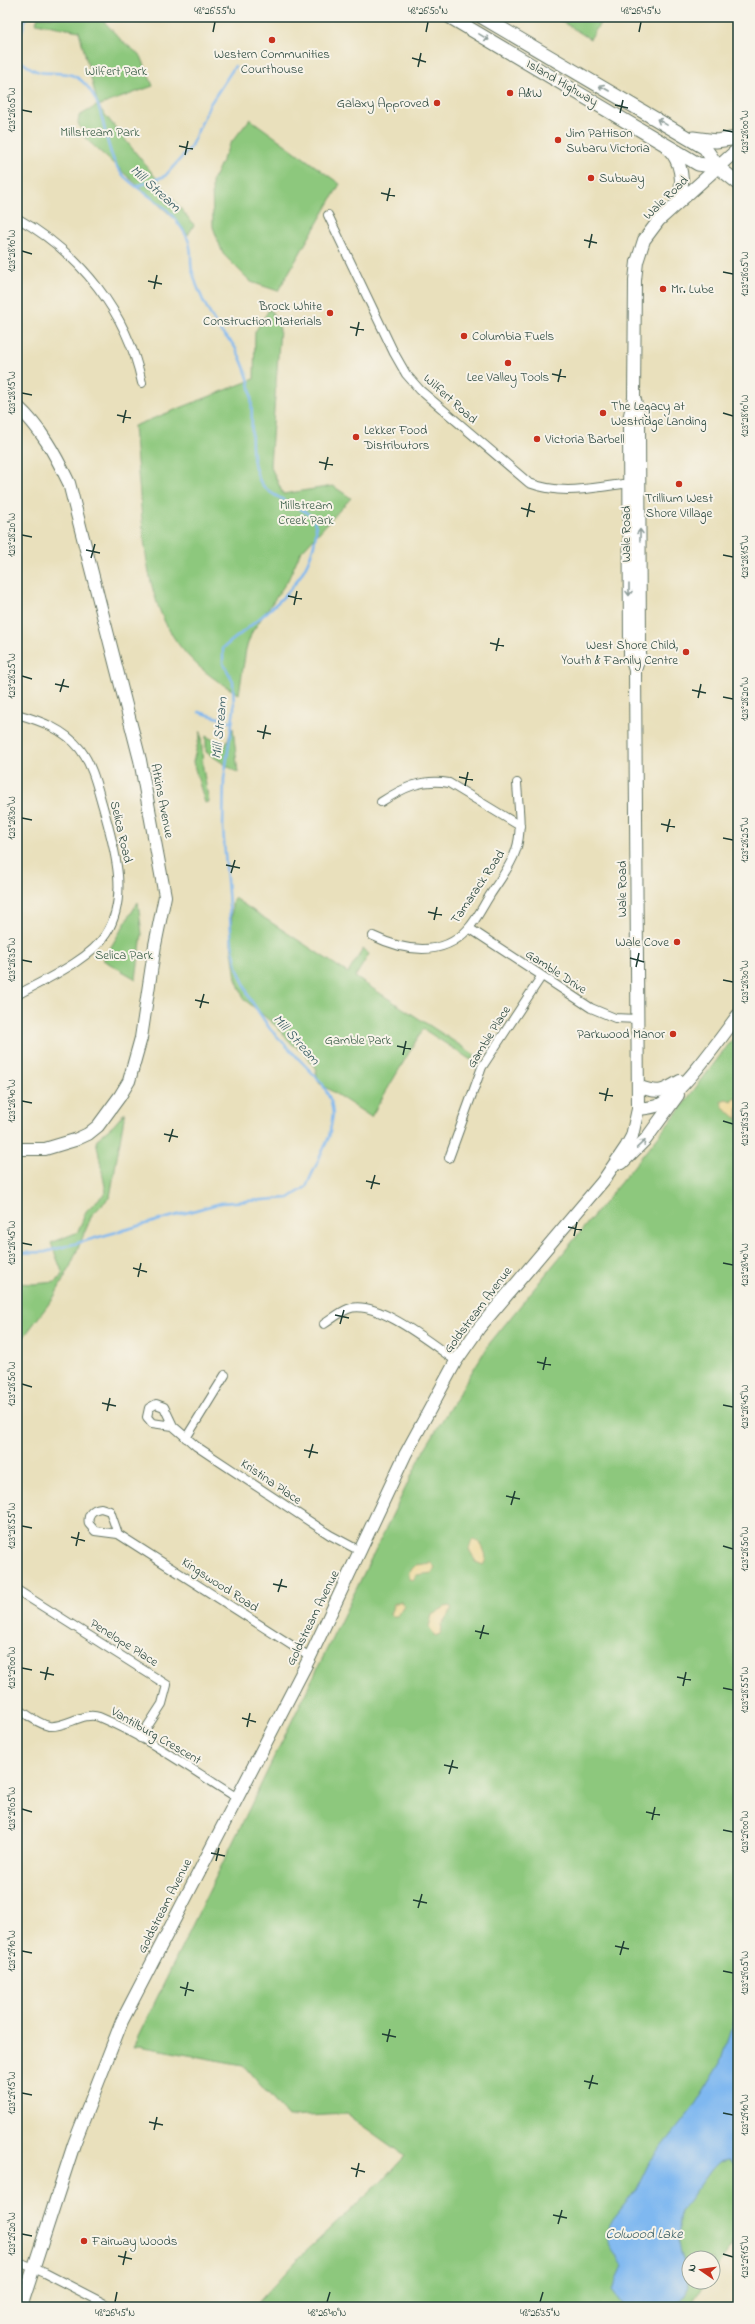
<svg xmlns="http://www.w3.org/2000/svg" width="755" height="2324" viewBox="0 0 755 2324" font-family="'Indie Flower',sans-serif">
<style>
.green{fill:#8dc87d;stroke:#568258}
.sand{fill:#eeda9e;stroke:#868c69}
.water{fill:#7fb8f0;stroke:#4f7a92}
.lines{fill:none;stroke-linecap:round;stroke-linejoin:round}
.stream{stroke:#7fb8f0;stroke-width:2.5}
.street-casing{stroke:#667664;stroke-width:10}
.secondary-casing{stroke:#667664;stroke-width:14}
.primary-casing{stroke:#667664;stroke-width:15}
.street{stroke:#fff;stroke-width:8}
.secondary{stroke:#fff;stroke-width:12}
.primary{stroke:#fff;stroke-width:13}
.oneway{stroke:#8f9e9a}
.ticks{fill:none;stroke:#1f3d34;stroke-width:1.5}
.poi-dot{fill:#c8321e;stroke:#f7f3e8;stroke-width:1.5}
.labels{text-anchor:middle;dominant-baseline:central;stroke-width:4;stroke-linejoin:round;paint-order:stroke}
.poi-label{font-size:13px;fill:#1f3d34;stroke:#f7f3e8;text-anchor:start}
.park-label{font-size:13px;fill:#355943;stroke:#f7f3e8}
.street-label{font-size:13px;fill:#1f3d34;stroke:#f7f3e8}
.water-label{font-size:14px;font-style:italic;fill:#375c63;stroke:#f7f3e8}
.neatline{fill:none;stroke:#1f3d34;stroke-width:1.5}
.ticks-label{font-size:10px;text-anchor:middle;fill:#1f3d34}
</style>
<rect width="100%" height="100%" fill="#f7f3e8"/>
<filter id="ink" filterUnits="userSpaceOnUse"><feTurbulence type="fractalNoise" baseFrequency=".025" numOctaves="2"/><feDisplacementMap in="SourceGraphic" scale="8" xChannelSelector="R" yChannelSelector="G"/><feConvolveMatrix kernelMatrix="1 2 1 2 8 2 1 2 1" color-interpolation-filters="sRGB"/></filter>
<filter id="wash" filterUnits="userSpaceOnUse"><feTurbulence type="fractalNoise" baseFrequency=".012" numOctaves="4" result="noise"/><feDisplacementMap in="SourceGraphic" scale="16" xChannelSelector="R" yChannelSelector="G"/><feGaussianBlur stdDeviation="0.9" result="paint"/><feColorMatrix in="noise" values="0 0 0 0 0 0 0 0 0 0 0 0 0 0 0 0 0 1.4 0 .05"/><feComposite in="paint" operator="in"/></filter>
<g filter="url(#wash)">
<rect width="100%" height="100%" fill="#e9e0bc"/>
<g class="green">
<polygon points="38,17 100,17 121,40 141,56 153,86 98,106 194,225 188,235 176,220 85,138 78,123 79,116 98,105 79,31 36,23"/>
<polygon points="555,17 604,17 590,39"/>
<polygon points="250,119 340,184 278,291 251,282 223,254 213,227 212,182 230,144"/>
<path d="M 270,308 L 280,329 L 270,465 L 283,494 L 333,486 L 351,498 L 300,553 L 288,580 L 252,632 L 246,649 L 239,694 C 158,650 148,593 141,508 C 139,481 136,454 134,426 L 254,379 L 255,332 Z"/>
<polygon points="233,728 238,773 206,752 206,736 225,746"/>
<polygon points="201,731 203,768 209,802 205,803 193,762"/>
<polygon points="234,898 348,973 363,949 369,954 355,977 475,1055 471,1060 423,1029 371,1117 319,1083 315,1068 304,1051 293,1045 276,1026 244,999 236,979 231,943 232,904"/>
<polygon points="138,902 142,934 136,979 103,960"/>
<polygon points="738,1032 738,2237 713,2272 713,2258 689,2258 689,2282 706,2282 689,2307 254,2307 299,2258 382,2181 405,2156 346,2114 288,2117 243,2065 139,2046 133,2047 424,1450 489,1344 669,1123"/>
<polygon points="125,1112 110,1197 92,1215 70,1267 54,1297 17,1346 17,1283 33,1284 56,1282 63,1274 51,1243 78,1232 86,1211 106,1192 96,1140 114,1125"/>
</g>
<g class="sand">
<polygon points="735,1097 738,1099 737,1119 723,1107 721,1101 726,1099 732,1101"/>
<path d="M 472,1540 L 480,1542 C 484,1551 489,1557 483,1565 L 476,1562 L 469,1549 Z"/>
<polygon points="431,1563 435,1567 432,1573 417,1575 413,1580 409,1579 409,1572 416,1565"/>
<polygon points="401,1601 404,1605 397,1616 391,1616 390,1614 394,1604"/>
<polygon points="450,1606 452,1609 441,1625 442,1628 440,1634 435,1636 429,1627 432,1615 445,1607"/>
</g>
<path class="water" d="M 738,2010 L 738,2166 L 728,2160 L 719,2162 L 712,2169 L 681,2211 L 678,2240 L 689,2286 L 684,2296 L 672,2307 L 624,2307 L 612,2291 L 623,2267 C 618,2255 608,2246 605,2234 L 613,2219 L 636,2190 L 648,2165 L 696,2104 L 721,2063 Z"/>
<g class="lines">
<g class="stream">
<polyline points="17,48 26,17"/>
<path d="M 17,59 C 24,63 33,71 40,72 C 57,75 71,68 86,85 C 107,109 102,141 117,167 C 127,185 157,198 171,214 C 178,223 189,236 190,247 C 192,254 190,263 192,270 C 197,290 209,314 221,332 C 224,336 229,339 232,343 C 239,352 244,366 248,378 C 257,411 245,447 259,479 C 269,504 320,504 316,533 C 310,587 261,616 223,648 L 223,663 L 233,681 L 234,709 L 224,779 L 223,828 L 232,944 L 237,967 L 250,999 L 270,1029 L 322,1083 L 331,1101 L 333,1114 L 329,1137 L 306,1187 L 289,1198 L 221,1203 L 45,1252 L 17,1253"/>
<polyline points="138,186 165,176 190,148 210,104 235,66"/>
<polyline points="199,712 232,722"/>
</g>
</g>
</g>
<g filter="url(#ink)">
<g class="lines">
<defs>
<g id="street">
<path d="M 328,215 L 394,353 L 406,374 L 420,390 L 529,483 C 567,497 595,486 633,483"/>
<path d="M 17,218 C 80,253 127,312 142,383"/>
<path d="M 381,802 C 403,788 422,778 449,783 L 520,826"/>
<polyline points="469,928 591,1008 615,1018 637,1019"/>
<path d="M 373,936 C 404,951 442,958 468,929 C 477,919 483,906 490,895 C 499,881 511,866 516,850 C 523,829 518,805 517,783"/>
<path d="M 17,995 C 44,980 90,960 106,934 C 130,896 114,847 103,807 C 97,787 93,766 80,749 C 64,729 41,721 17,714"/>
<polyline points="449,1158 482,1067 541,977"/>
<path d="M 324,1324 C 332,1319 340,1312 348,1309 C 376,1298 433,1345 456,1361"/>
<polyline points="173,1426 152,1423 147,1417 149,1408 156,1404 164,1407 173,1426 196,1446 330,1535 360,1551"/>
<polyline points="186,1438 225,1375"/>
<path d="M 118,1534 L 110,1511 L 101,1508 C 92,1509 87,1515 89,1524 L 95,1531 L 118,1534 L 310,1657"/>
<polyline points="17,1590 167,1685 162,1704 140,1738"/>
<path d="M 17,1708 C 26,1714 38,1724 49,1726 C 65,1728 84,1711 99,1717 C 147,1737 192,1770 236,1797"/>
<polyline points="17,2261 45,2273 111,2307"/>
</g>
<g id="secondary">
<polyline points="635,400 639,419 640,655 635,670"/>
<path d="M 17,406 C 41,428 55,454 69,483 L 140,760 L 165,896 L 155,945 L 141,1038 L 129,1081 L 120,1096 L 98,1126 L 88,1134 L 75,1140 L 45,1149 L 17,1149"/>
<path d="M 638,1086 C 658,1094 662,1092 680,1081"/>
<path d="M 638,1109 C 646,1108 652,1108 659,1105 C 682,1093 721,1038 738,1015"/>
<polyline points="622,1163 646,1139 678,1095"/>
<polyline points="21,2307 74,2144 122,2021 310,1657 405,1455 456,1361 479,1328 603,1181 626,1147 632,1136 638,1109 635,670 630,655 629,419 634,398 635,280 637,262 644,240 659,220 738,149"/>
</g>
<g id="primary">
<polyline points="450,17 698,164 718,167"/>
<polyline points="482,17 705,148 718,167 738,183"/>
<polyline points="693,138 716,141 738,138"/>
<path d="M 668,148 C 682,161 684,182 679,201"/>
</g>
</defs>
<use href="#street" class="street-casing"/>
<use href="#secondary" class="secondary-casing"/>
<use href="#primary" class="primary-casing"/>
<use href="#street" class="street"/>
<use href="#secondary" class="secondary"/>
<use href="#primary" class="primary"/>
</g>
<defs><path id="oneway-shaft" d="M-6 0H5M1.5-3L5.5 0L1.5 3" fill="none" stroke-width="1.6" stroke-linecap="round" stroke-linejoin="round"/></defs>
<g class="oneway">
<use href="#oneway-shaft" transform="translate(484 37) rotate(31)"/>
<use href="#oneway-shaft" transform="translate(604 88) rotate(-150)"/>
<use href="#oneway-shaft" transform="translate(662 122) rotate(-149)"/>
<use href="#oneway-shaft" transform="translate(640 535) rotate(-90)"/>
<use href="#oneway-shaft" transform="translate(629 590) rotate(90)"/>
<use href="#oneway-shaft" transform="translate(641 1144) rotate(-44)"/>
</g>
</g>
<path class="ticks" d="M 213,32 L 215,22M 426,32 L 428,22M 639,32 L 641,22M 412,58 L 426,62M 418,67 L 421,53M 615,105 L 628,108M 22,110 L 32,112M 620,113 L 623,100M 723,130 L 733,132M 179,146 L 193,149M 185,155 L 188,141M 381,193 L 395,196M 387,201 L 390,188M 584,240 L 597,243M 589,248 L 592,234M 22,251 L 32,254M 723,272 L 733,274M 148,281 L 162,284M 154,289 L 157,275M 350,327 L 364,330M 356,336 L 359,322M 552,374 L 566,377M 558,382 L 561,369M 22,393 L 32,395M 723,413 L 733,416M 117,415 L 131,418M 123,423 L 126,410M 319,462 L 333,465M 325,470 L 328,457M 521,508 L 535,512M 527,517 L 530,503M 22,535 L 32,537M 86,550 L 100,553M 723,555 L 733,557M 91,558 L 95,544M 288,596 L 302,599M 294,605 L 297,591M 490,643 L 504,646M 496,651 L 499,638M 22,676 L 32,679M 55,684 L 69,687M 692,690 L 706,693M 60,692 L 64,679M 723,697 L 733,699M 698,698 L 701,684M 257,731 L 271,734M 263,739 L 266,725M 459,777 L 473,780M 465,786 L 468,772M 22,818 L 32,820M 661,824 L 675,827M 667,832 L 670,819M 723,838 L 733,840M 226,865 L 240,868M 231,873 L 235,860M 428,912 L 442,915M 434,920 L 437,907M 630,958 L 644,962M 22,960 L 32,962M 636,967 L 639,953M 723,980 L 733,982M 195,1000 L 209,1003M 200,1008 L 204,994M 397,1046 L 411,1049M 403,1055 L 406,1041M 599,1093 L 613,1096M 22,1101 L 32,1103M 605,1101 L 608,1088M 723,1121 L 733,1124M 164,1134 L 178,1137M 169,1142 L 173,1129M 366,1181 L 380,1184M 371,1189 L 375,1175M 568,1227 L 582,1230M 574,1236 L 577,1222M 22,1243 L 32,1245M 723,1263 L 733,1265M 133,1268 L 147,1272M 138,1277 L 141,1263M 335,1315 L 349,1318M 340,1324 L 344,1310M 537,1362 L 551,1365M 543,1370 L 546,1357M 22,1384 L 32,1387M 102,1403 L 116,1406M 723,1405 L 733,1407M 107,1411 L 110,1398M 304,1450 L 318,1453M 309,1458 L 313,1444M 506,1496 L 520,1499M 511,1505 L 515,1491M 22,1526 L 32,1528M 71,1537 L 85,1541M 76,1546 L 79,1532M 723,1546 L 733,1549M 273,1584 L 287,1587M 278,1592 L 282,1579M 475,1631 L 489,1634M 480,1639 L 484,1625M 22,1668 L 32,1670M 40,1672 L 54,1675M 677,1677 L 691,1680M 45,1680 L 48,1667M 683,1686 L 686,1672M 723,1688 L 733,1690M 242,1718 L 256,1722M 247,1727 L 250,1713M 444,1765 L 458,1768M 449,1774 L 453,1760M 22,1809 L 32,1812M 646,1812 L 660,1815M 652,1820 L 655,1807M 723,1830 L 733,1832M 211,1853 L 225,1856M 216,1861 L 219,1848M 413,1900 L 427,1903M 418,1908 L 422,1894M 615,1946 L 629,1949M 22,1951 L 32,1953M 620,1955 L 624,1941M 723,1971 L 733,1973M 180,1987 L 194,1991M 185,1996 L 188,1982M 382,2034 L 396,2037M 387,2042 L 390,2029M 584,2081 L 598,2084M 589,2089 L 593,2075M 22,2093 L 32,2095M 723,2113 L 733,2115M 149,2122 L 163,2125M 154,2130 L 157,2117M 351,2168 L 365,2172M 356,2177 L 359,2163M 553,2215 L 567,2218M 558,2224 L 562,2210M 22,2234 L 32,2236M 723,2254 L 733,2257M 118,2256 L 132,2259M 123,2265 L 126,2251M 115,2302 L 117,2292M 327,2302 L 330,2292M 540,2302 L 543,2292"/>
<g class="poi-dot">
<circle cx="272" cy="40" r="4"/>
<circle cx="510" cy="93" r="4"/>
<circle cx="437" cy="103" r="4"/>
<circle cx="558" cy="140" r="4"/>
<circle cx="591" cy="178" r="4"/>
<circle cx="663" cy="289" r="4"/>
<circle cx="330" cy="313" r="4"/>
<circle cx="464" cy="336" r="4"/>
<circle cx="508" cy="363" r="4"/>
<circle cx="603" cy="413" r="4"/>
<circle cx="356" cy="437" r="4"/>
<circle cx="537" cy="439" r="4"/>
<circle cx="679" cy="484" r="4"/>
<circle cx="686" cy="652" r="4"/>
<circle cx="677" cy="942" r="4"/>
<circle cx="673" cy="1034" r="4"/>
<circle cx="84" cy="2241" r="4"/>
</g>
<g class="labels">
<g class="poi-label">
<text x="272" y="54" text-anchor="middle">Western Communities<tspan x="272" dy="15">Courthouse</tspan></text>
<text x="518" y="93">A&amp;W</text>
<text x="429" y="103" text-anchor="end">Galaxy Approved</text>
<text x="566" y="133">Jim Pattison<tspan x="566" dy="15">Subaru Victoria</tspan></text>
<text x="599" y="178">Subway</text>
<text x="671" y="289">Mr. Lube</text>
<text x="322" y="306" text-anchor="end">Brock White<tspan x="322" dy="15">Construction Materials</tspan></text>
<text x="472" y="336">Columbia Fuels</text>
<text x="508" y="377" text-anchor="middle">Lee Valley Tools</text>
<text x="611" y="406">The Legacy at<tspan x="611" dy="15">Westridge Landing</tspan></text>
<text x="364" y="430">Lekker Food<tspan x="364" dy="15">Distributors</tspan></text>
<text x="545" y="439">Victoria Barbell</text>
<text x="679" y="498" text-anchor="middle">Trillium West<tspan x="679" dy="15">Shore Village</tspan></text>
<text x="678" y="645" text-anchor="end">West Shore Child,<tspan x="678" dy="15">Youth &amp; Family Centre</tspan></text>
<text x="669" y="942" text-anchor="end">Wale Cove</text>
<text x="665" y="1034" text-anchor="end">Parkwood Manor</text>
<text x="92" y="2241">Fairway Woods</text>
</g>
<g class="park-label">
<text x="116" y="71">Wilfert Park</text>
<text x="100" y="132">Millstream Park</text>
<text x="306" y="505">Millstream<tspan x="306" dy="15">Creek Park</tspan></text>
<text x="124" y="955">Selica Park</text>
<text x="358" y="1040">Gamble Park</text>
</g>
<g class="street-label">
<text transform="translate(562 83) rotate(30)">Island Highway</text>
<text transform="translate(666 198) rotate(-44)">Wale Road</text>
<text transform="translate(450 399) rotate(42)">Wilfert Road</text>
<text transform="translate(626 534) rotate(-90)">Wale Road</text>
<text transform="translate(162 801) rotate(79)">Atkins Avenue</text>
<text transform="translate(121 832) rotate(77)">Selica Road</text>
<text transform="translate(478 887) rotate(-56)">Tamarack Road</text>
<text transform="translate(622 889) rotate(-90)">Wale Road</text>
<text transform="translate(556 972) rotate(33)">Gamble Drive</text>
<text transform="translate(489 1037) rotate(-58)">Gamble Place</text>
<text transform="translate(478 1310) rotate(-53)">Goldstream Avenue</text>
<text transform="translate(271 1482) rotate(34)">Kristina Place</text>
<text transform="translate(220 1585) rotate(33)">Kingswood Road</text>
<text transform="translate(313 1618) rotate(-64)">Goldstream Avenue</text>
<text transform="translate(124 1643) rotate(32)">Penelope Place</text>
<text transform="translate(156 1736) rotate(30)">Vantilburg Crescent</text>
<text transform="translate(165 1906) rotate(-63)">Goldstream Avenue</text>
</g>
<g class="water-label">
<text transform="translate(155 189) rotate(42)">Mill Stream</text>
<text transform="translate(220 728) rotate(-84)">Mill Stream</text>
<text transform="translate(296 1040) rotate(48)">Mill Stream</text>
<text x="644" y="2234">Colwood Lake</text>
</g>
</g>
<rect width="755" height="2324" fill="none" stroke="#f7f3e8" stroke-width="44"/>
<g transform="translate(701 2270) rotate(283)"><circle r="19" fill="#f7f3e8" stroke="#a1aaa0"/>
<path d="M0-3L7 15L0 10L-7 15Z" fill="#c8321e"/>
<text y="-6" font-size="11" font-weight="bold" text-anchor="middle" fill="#1f3d34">N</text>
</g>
<rect x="22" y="22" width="711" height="2280" class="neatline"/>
<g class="ticks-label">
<text x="215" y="14">48°26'55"N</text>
<text x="428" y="14">48°26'50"N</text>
<text x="641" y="14">48°26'45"N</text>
<text transform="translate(11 110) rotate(-90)" y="4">123°28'05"W</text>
<text transform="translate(744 132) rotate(-90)" y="4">123°28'00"W</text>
<text transform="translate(11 251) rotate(-90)" y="4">123°28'10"W</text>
<text transform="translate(744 274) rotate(-90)" y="4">123°28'05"W</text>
<text transform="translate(11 393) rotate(-90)" y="4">123°28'15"W</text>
<text transform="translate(744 416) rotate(-90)" y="4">123°28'10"W</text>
<text transform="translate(11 535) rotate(-90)" y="4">123°28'20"W</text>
<text transform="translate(744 557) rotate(-90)" y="4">123°28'15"W</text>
<text transform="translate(11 676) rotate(-90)" y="4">123°28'25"W</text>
<text transform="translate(744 699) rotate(-90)" y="4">123°28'20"W</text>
<text transform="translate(11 818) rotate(-90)" y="4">123°28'30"W</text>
<text transform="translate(744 840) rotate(-90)" y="4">123°28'25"W</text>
<text transform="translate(11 960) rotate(-90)" y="4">123°28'35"W</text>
<text transform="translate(744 982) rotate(-90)" y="4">123°28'30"W</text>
<text transform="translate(11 1101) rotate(-90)" y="4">123°28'40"W</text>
<text transform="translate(744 1124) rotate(-90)" y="4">123°28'35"W</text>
<text transform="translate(11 1243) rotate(-90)" y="4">123°28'45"W</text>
<text transform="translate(744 1265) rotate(-90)" y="4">123°28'40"W</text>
<text transform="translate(11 1384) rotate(-90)" y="4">123°28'50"W</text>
<text transform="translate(744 1407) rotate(-90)" y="4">123°28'45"W</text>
<text transform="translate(11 1526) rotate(-90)" y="4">123°28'55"W</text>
<text transform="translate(744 1549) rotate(-90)" y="4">123°28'50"W</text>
<text transform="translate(11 1668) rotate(-90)" y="4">123°29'00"W</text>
<text transform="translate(744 1690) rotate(-90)" y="4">123°28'55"W</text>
<text transform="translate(11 1809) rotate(-90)" y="4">123°29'05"W</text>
<text transform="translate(744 1832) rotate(-90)" y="4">123°29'00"W</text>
<text transform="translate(11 1951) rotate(-90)" y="4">123°29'10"W</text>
<text transform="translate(744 1973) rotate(-90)" y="4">123°29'05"W</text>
<text transform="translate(11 2093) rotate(-90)" y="4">123°29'15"W</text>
<text transform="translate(744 2115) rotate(-90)" y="4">123°29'10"W</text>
<text transform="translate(11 2234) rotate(-90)" y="4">123°29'20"W</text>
<text transform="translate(744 2257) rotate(-90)" y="4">123°29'15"W</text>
<text x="115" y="2316">48°26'45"N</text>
<text x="327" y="2316">48°26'40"N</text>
<text x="540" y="2316">48°26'35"N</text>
</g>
</svg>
